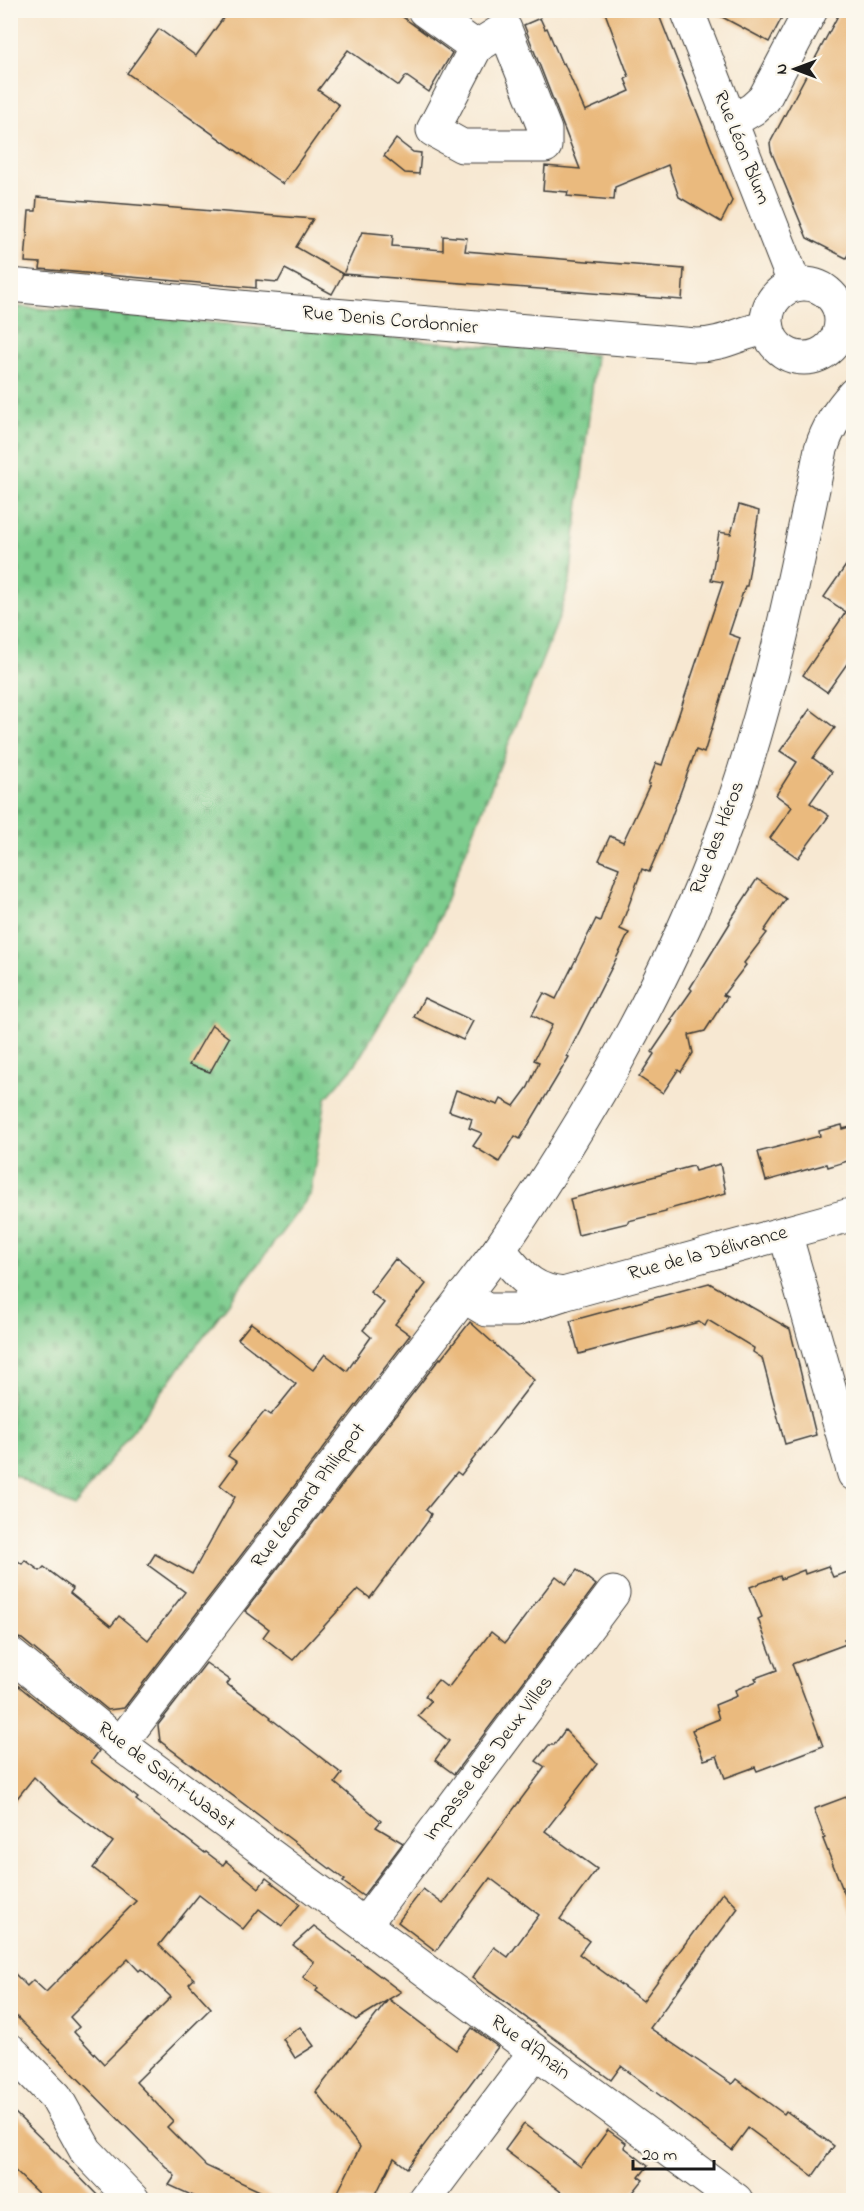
<svg xmlns="http://www.w3.org/2000/svg" width="864" height="2211" viewBox="0 0 864 2211" font-family="'Indie Flower',sans-serif">
<style>
.cemetery{fill:url(#cemetery-stones);stroke:#4c7454;stroke-width:1.5}
.building{fill:#eaba7e;fill-rule:evenodd}
.lines{fill:none;stroke-linecap:round;stroke-linejoin:round}
.minor-casing{stroke:#3d3b37;stroke-width:35}
.minor{stroke:#fff;stroke-width:33}
.labels{text-anchor:middle;dominant-baseline:central;stroke-width:4.5;stroke-linejoin:round;paint-order:stroke}
.street-label{font-size:20px;fill:#1c1c1c;stroke:#fbf7ec}
</style>
<defs>
<pattern id="cemetery-stones" width="16" height="16" patternUnits="userSpaceOnUse" patternTransform="scale(1.5)"><rect width="16" height="16" fill="#7ccc8d"/><path d="M2 7V4a2 2 0 0 1 4 0v3zM10 15v-3a2 2 0 0 1 4 0v3z" fill="#6baf79"/></pattern>
</defs>
<rect width="100%" height="100%" fill="#fbf7ec"/>
<filter id="ink" filterUnits="userSpaceOnUse"><feTurbulence type="fractalNoise" baseFrequency=".0167" numOctaves="2"/><feDisplacementMap in="SourceGraphic" scale="12" xChannelSelector="R" yChannelSelector="G"/><feConvolveMatrix kernelMatrix="1 2 1 2 8 2 1 2 1" color-interpolation-filters="sRGB"/></filter>
<filter id="wash" filterUnits="userSpaceOnUse"><feTurbulence type="fractalNoise" baseFrequency=".008" numOctaves="4" result="noise"/><feDisplacementMap in="SourceGraphic" scale="24" xChannelSelector="R" yChannelSelector="G"/><feGaussianBlur stdDeviation="1.35" result="paint"/><feColorMatrix in="noise" values="0 0 0 0 0 0 0 0 0 0 0 0 0 0 0 0 0 1.4 0 .05"/><feComposite in="paint" operator="in"/></filter>
<g filter="url(#wash)">
<rect width="100%" height="100%" fill="#f7e8d2"/>
<polygon class="cemetery" points="10,306 596,355 570,580 559,618 433,933 413,969 355,1065 326,1098 310,1195 74,1508 11,1473"/>
<g id="blocks">
<g class="building">
<polygon points="229,10 393,10 452,53 429,92 406,76 399,86 348,50 318,90 339,105 283,184 127,73 159,29 196,56"/>
<polygon points="604,10 657,10 732,201 721,222 679,197 668,165 615,187 614,200 567,196 568,192 543,190 545,166 580,169 524,25 540,18 545,29 547,28 562,64 564,63 585,111 630,91 625,79 629,77"/>
<polygon points="709,10 786,10 769,42"/>
<polygon points="841,10 854,10 854,244 846,258 807,238 771,151 770,143"/>
<polygon points="396,139 413,152 421,153 419,174 405,173 384,156"/>
<polygon points="37,197 313,219 296,247 343,274 332,294 285,269 278,282 256,280 256,288 40,269 41,263 25,262 29,211 36,211"/>
<polygon points="362,232 393,235 392,246 443,250 443,236 467,238 465,251 684,269 682,300 343,274"/>
<polygon points="739,505 759,511 747,586 745,586 729,634 740,638 704,753 696,750 663,840 649,872 642,869 620,929 629,933 567,1056 569,1057 520,1139 515,1136 499,1162 473,1146 482,1133 469,1128 472,1119 449,1111 456,1090 498,1105 501,1099 514,1106 528,1087 539,1062 534,1060 552,1025 532,1015 544,993 556,999 596,919 600,921 619,868 599,860 610,836 623,842 650,784 648,784 656,763 662,765 723,582 711,580 719,532 731,534"/>
<polygon points="854,554 854,654 827,692 803,675 846,612 824,597"/>
<polygon points="810,709 835,728 813,758 832,772 810,803 829,816 798,858 770,838 792,807 776,795 797,762 780,751"/>
<polygon points="757,879 786,899 764,931 767,933 744,963 746,965 723,995 727,997 705,1031 689,1035 693,1053 681,1072 678,1070 663,1093 639,1077 654,1054 652,1052 673,1021 671,1020 692,990 690,988 730,923 729,922"/>
<polygon points="424,998 473,1021 463,1040 414,1017"/>
<polygon points="212,1025 229,1038 210,1072 189,1065"/>
<polygon points="842,1125 843,1129 854,1126 854,1156 851,1157 851,1160 828,1167 827,1164 766,1181 758,1152 820,1136 819,1131"/>
<polygon points="720,1164 726,1193 666,1210 666,1212 628,1221 628,1223 578,1235 570,1199 693,1166 695,1171"/>
<polygon points="395,1259 426,1284 395,1324 410,1335 124,1708 108,1710 22,1639 10,1636 10,1555 22,1564 25,1560 40,1571 44,1567 73,1589 70,1593 111,1626 119,1616 148,1640 185,1592 148,1565 155,1554 192,1574 235,1497 220,1485 237,1462 228,1456 265,1411 271,1415 296,1384 238,1339 251,1323 313,1370 325,1354 347,1371 371,1337 363,1330 384,1303 370,1292"/>
<polygon points="709,1283 790,1329 816,1435 785,1444 762,1358 753,1352 754,1348 708,1320 705,1326 699,1322 579,1354 570,1321"/>
<polygon points="470,1322 534,1380 461,1475 457,1472 426,1510 431,1514 428,1521 370,1598 358,1589 293,1660 263,1637 269,1629 245,1611 440,1358 441,1359"/>
<polygon points="828,1566 833,1577 854,1570 854,1636 844,1639 846,1644 792,1664 823,1746 757,1771 755,1767 725,1778 717,1756 704,1760 692,1730 719,1719 715,1705 737,1696 735,1690 757,1681 755,1678 777,1670 758,1619 762,1617 750,1587 780,1576 781,1579 804,1570 805,1574"/>
<polygon points="577,1570 596,1585 454,1774 435,1760 449,1741 418,1716 431,1701 425,1696 438,1680 448,1688 491,1632 505,1643 556,1576 566,1584"/>
<polygon points="206,1663 230,1680 227,1684 271,1717 270,1718 342,1774 335,1783 381,1821 376,1827 403,1843 363,1896 343,1882 345,1880 160,1741 158,1725"/>
<path d="M 10,1679 L 99,1751 L 91,1762 L 138,1798 L 136,1800 L 205,1853 L 206,1852 L 223,1865 L 226,1861 L 259,1888 L 266,1878 L 300,1904 L 282,1926 L 259,1909 L 243,1929 L 199,1895 L 159,1945 L 194,1979 L 189,1984 L 211,2008 L 136,2082 L 173,2121 L 167,2127 L 206,2166 L 279,2200 L 202,2200 L 169,2185 L 175,2176 L 10,2010 L 10,1969 L 27,1986 L 33,1980 L 46,1992 L 136,1901 L 93,1868 L 113,1842 L 61,1803 L 34,1777 L 10,1807 ZM 128,1959 L 139,1971 L 141,1969 L 171,1997 L 104,2064 L 74,2032 L 79,2027 L 70,2017 Z"/>
<polygon points="565,1730 597,1764 545,1831 597,1869 560,1919 589,1941 579,1954 643,2001 723,1892 738,1908 650,2028 732,2084 736,2079 784,2114 786,2111 834,2146 813,2176 748,2128 732,2150 621,2066 611,2080 472,1978 494,1947 508,1957 539,1915 490,1878 436,1951 398,1922 423,1889 443,1904 545,1767 536,1761 549,1745 554,1745"/>
<polygon points="854,1794 854,1913 852,1913 823,1839 825,1838 814,1809"/>
<polygon points="314,1926 401,1992 389,1999 456,2050 472,2028 498,2047 407,2168 394,2158 373,2200 334,2200 360,2147 316,2092 388,2000 356,2020 316,1991 318,1988 303,1977 314,1962 293,1945"/>
<polygon points="300,2027 314,2046 295,2058 283,2039"/>
<polygon points="10,2108 59,2156 102,2200 45,2200 10,2166"/>
<polygon points="524,2124 581,2167 608,2130 626,2143 624,2147 648,2166 639,2177 643,2180 627,2200 572,2200 505,2150"/>
</g>
</g>
</g>
<g filter="url(#ink)">
<use href="#blocks" fill-opacity="0" stroke="#3d3b37" stroke-width="1.5"/>
<g class="lines">
<defs>
<g id="minor">
<polyline points="424,10 476,47"/>
<polyline points="687,10 795,285"/>
<polygon points="505,29 545,130 545,146 462,146 433,130 476,47"/>
<polyline points="731,122 753,109 764,99 811,10"/>
<circle cx="804" cy="321" r="37"/>
<path d="M 10,285 L 260,309 L 696,345 C 726,345 741,331 768,328"/>
<polyline points="785,1233 854,1474"/>
<path d="M 499,1250 C 521,1274 528,1290 563,1294"/>
<polyline points="463,1296 487,1310 516,1310 563,1294 854,1214"/>
<polyline points="10,1654 120,1744 736,2200"/>
<path d="M 120,1744 L 499,1250 C 589,1119 671,976 725,827 C 770,704 795,577 821,449 C 828,427 838,411 854,394"/>
<polyline points="365,1924 613,1593"/>
<polyline points="10,2050 56,2097 86,2151 133,2200"/>
<polyline points="424,2200 535,2052"/>
</g>
</defs>
<use href="#minor" class="minor-casing"/>
<use href="#minor" class="minor"/>
</g>
</g>
<g class="labels">
<g class="street-label">
<text transform="translate(741 148) rotate(68)">Rue Léon Blum</text>
<text transform="translate(390 321) rotate(5)">Rue Denis Cordonnier</text>
<text transform="translate(718 838) rotate(-69)">Rue des Héros</text>
<text transform="translate(708 1254) rotate(-15)">Rue de la Délivrance</text>
<text transform="translate(309 1496) rotate(-53)">Rue Léonard Philippot</text>
<text transform="translate(489 1759) rotate(-53)">Impasse des Deux Villes</text>
<text transform="translate(166 1777) rotate(37)">Rue de Saint-Waast</text>
<text transform="translate(530 2048) rotate(37)">Rue d'Anzin</text>
</g>
</g>
<rect width="864" height="2211" fill="none" stroke="#fbf7ec" stroke-width="36"/>
<g transform="translate(795 69) rotate(270)" stroke="#fbf7ec" stroke-width="4.5" paint-order="stroke">
<path d="M0-4.5L10 22L0 15L-10 22Z" fill="#1c1c1c"/>
<text y="-9" font-size="16" font-weight="bold" text-anchor="middle" fill="#1c1c1c">N</text>
</g>
<path d="M633 2160v9h81v-9" fill="none" stroke="#1c1c1c" stroke-width="3"/>
<text x="642" y="2160" font-size="18" fill="#1c1c1c" stroke="#fbf7ec" stroke-width="4.5" paint-order="stroke">20 m</text>
</svg>
